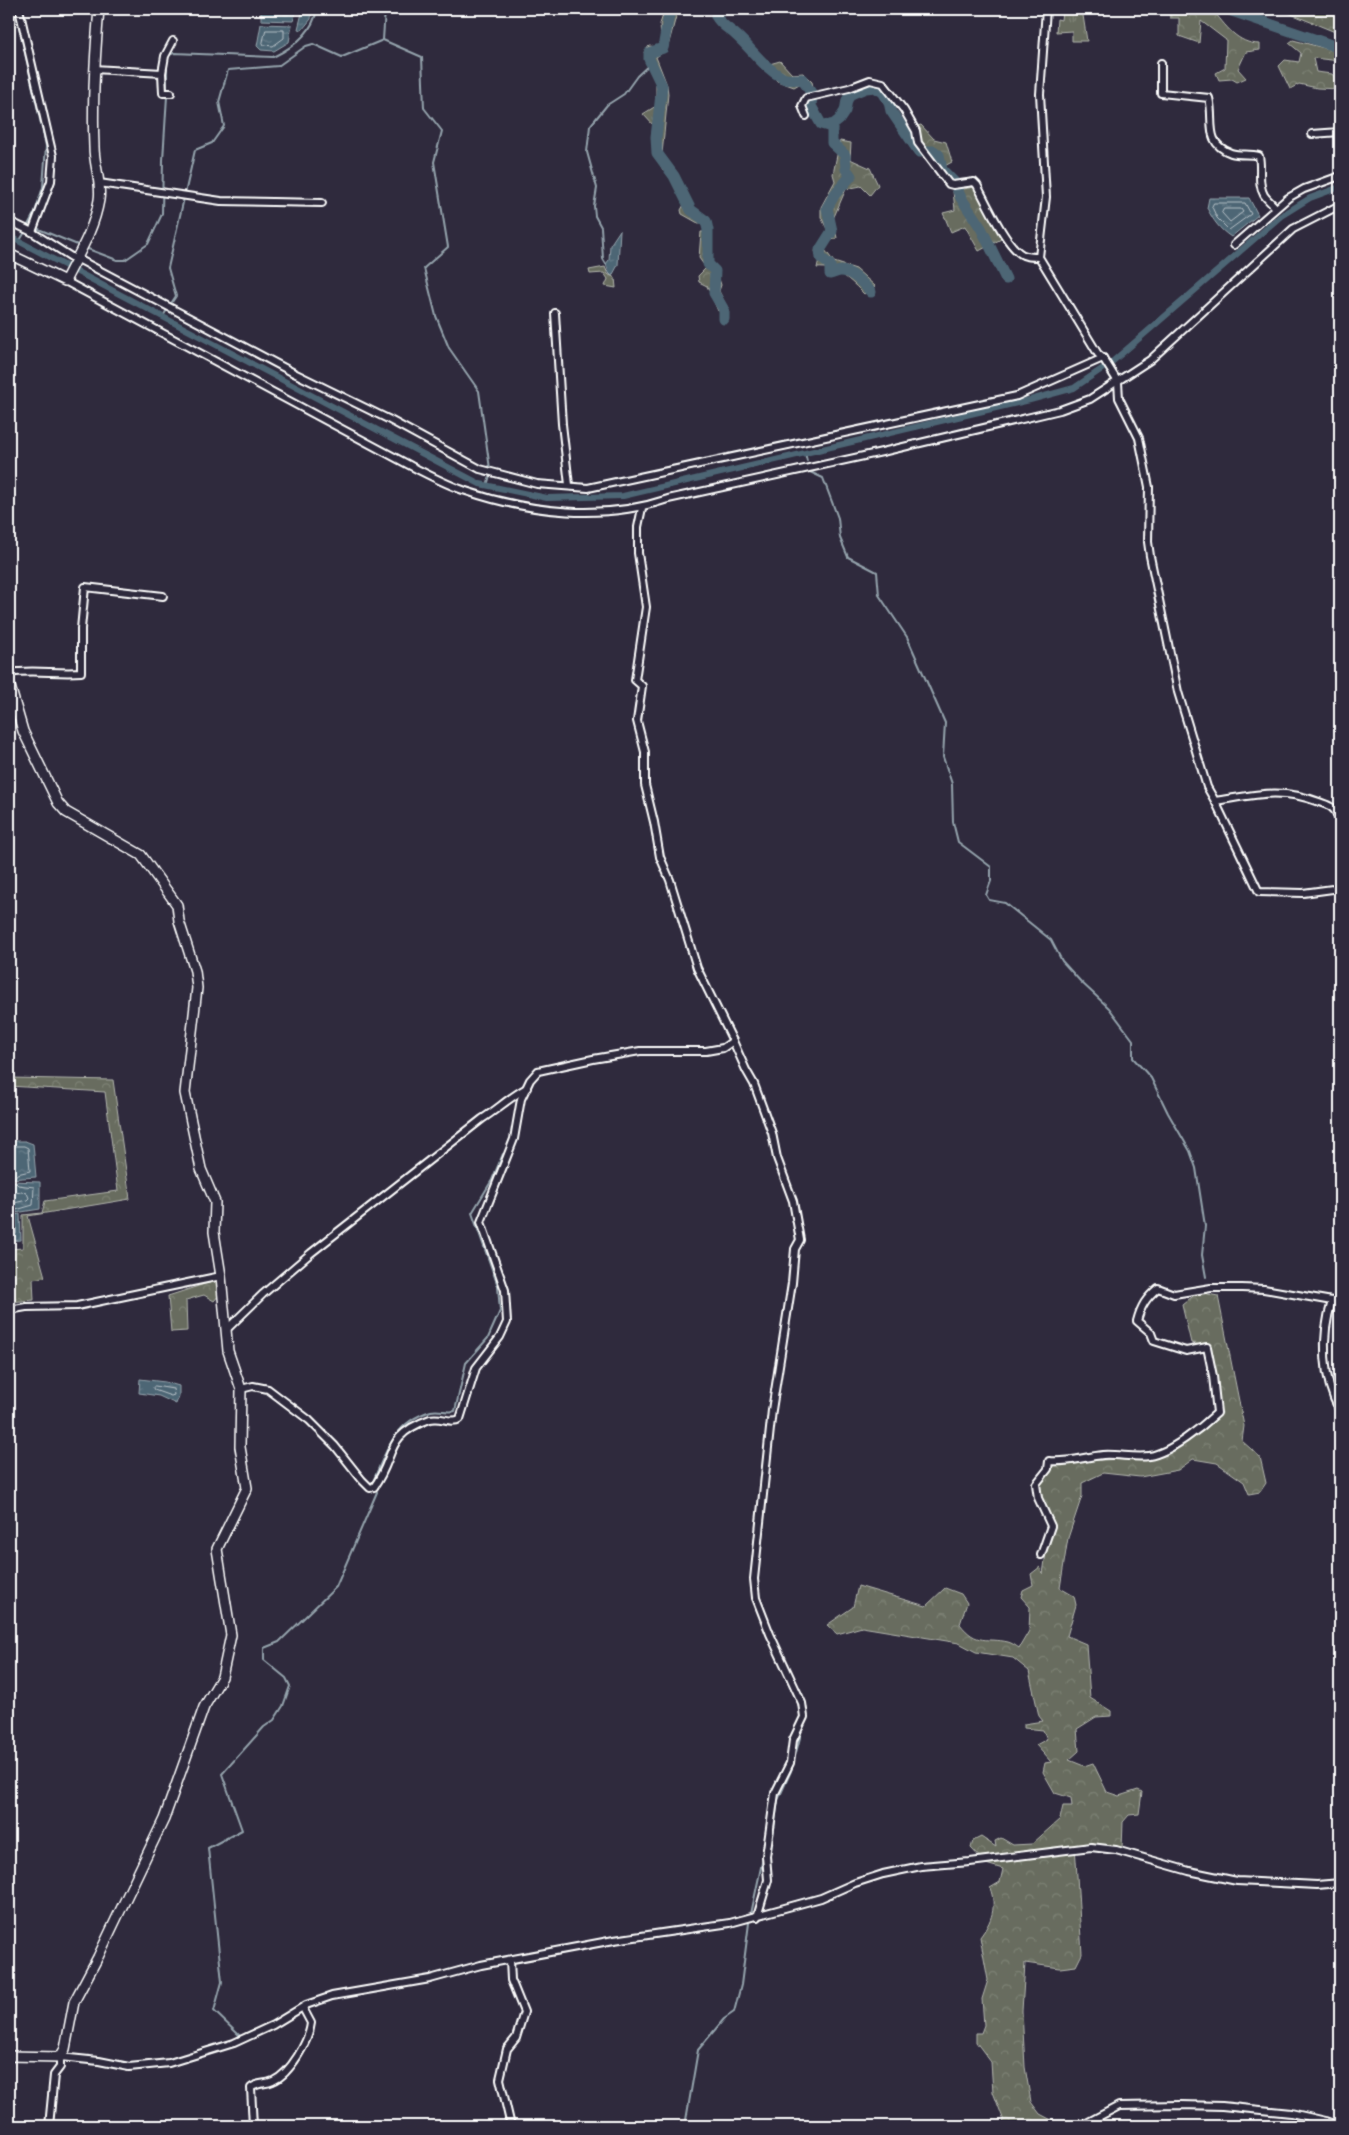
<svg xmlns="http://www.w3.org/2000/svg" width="1349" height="2135" viewBox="0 0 1349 2135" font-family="'Gochi Hand',sans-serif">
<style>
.grass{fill:url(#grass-tufts);stroke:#b3b6ae}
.forest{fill:url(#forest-crowns);stroke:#b3b6ae}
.water{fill:url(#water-ripples);stroke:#94a3ac}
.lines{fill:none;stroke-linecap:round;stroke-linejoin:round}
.shore{stroke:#b8c2c8;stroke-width:1}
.stream{stroke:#94a3ac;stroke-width:2}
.canal{stroke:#4d6675;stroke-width:6}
.river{stroke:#4d6675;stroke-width:11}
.street-casing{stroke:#fff;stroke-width:10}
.secondary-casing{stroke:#fff;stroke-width:12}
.street{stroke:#2f2a3d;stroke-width:6}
.secondary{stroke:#2f2a3d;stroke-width:9}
</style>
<defs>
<pattern id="grass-tufts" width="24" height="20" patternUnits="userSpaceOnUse" patternTransform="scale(1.25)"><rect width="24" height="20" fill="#676c5e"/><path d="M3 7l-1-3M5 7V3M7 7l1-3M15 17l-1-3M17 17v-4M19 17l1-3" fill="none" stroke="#7e8276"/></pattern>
<pattern id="forest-crowns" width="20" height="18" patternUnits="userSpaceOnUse" patternTransform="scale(1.25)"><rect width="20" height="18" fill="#676c5e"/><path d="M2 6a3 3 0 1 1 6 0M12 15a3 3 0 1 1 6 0" fill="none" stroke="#7e8276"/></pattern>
<pattern id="water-ripples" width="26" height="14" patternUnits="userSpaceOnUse" patternTransform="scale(1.25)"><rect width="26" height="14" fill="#4d6675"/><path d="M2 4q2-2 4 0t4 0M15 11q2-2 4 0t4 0" fill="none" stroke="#687d8a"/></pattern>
</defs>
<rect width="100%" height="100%" fill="#2f2a3d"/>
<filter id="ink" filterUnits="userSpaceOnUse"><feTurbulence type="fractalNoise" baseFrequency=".02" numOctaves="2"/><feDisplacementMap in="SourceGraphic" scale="10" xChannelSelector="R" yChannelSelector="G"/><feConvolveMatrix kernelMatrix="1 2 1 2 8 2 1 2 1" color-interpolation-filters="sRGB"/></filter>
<g filter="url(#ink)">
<polygon class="grass" points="1054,9 1082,9 1087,41 1072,41 1072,31 1056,32 1057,19 1061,20 1062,11"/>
<g class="forest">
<path d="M 665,9 L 678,9 L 667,50 L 656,57 L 667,85 L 668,94 L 662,154 L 668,165 L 663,170 C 655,155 649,143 654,126 L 643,114 L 656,106 L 656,81 L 644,52 L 649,46 L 659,47 L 661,40 L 660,24 Z"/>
<path d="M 1169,9 L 1212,9 C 1225,25 1237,44 1260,44 L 1260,50 L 1246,52 L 1238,69 L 1246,78 L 1237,82 L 1232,79 L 1219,80 L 1216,73 L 1225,68 L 1226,40 L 1201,21 L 1199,43 L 1179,36 L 1179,18 L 1170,18 Z"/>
<polygon points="1279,9 1340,9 1340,34"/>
<polygon points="1293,40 1340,52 1340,61 1313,58 1316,72 1332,74 1340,84 1340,89 1317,88 1299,84 1290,89 1279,66 1285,60 1299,62 1301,53 1289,43"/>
<polygon points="780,61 792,74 803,73 812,82 814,91 807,94 801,83 794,87 777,81 766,65"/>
<polygon points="921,125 934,139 946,142 952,162 939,169 920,142 917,126"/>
<path d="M 840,141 L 851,143 L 850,159 L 870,168 L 878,185 L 870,195 L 861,186 L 846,189 L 833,219 L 837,238 L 827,242 L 825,250 L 834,262 L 856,269 L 875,286 L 864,294 C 851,281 837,266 817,268 L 819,259 L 815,251 L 827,234 L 827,229 L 821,217 L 821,207 L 835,181 L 833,174 Z"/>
<polygon points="974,187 1003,238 979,251 965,226 951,232 943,213 955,210 953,191"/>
<path d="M 689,202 C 694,210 702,215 709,222 L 698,223 L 682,214 L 681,210 L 685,203 Z"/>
<polygon points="701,232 710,232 710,261 717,272 721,285 719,291 727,307 718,311 707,286 699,282 698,276 706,268 699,258"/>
<polygon points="605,267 608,274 615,278 616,288 605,286 608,279 604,273 590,274 589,270"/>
<polygon points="9,1078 113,1080 130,1199 28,1216 45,1277 33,1279 34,1300 9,1302 9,1249 23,1248 23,1215 42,1213 45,1201 118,1191 105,1092 9,1086"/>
<polygon points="217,1280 226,1287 214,1301 204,1295 186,1300 187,1331 171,1332 168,1296"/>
<path d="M 1198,1292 L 1218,1296 L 1244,1426 L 1242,1441 L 1260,1457 L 1266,1483 L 1260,1492 L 1249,1494 L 1244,1482 L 1217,1463 L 1193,1459 L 1178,1470 L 1140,1477 L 1103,1473 L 1082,1483 L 1082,1496 L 1068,1538 L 1060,1588 L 1074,1596 L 1076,1605 L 1067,1636 L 1086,1644 L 1090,1698 L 1111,1711 L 1111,1716 L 1096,1717 L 1077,1729 L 1079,1751 L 1069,1760 L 1084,1766 L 1093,1763 L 1107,1792 L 1119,1796 L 1138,1790 L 1142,1792 L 1139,1814 L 1129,1815 L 1123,1822 L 1122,1848 L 1075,1845 L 1082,1954 L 1076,1966 L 1060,1968 L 1025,1963 L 1022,2011 L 1025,2067 L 1031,2102 L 1040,2114 L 1063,2126 L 1000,2126 L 1004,2121 L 993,2092 L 991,2062 L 976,2042 L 976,2033 L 981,2033 L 984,2025 L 982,1999 L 988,1980 L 980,1937 C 992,1921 997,1907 990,1888 L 1000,1882 L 1003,1869 L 986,1864 L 971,1848 L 973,1841 L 981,1837 L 996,1847 L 995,1841 L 1001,1838 L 1013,1845 L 1032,1844 L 1060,1819 L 1063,1806 L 1072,1806 L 1071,1798 L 1055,1793 L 1043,1772 L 1045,1763 L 1051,1762 L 1036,1745 L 1047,1739 L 1043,1730 L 1024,1728 L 1024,1724 L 1043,1721 L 1039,1716 L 1029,1671 L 1013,1658 L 976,1652 L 959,1643 L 862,1627 L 837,1634 L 827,1625 L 853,1607 L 858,1586 L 926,1606 L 945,1588 L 961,1594 L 967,1603 L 960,1624 C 977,1646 987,1637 1008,1642 C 1012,1643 1016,1646 1019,1648 L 1029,1631 L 1030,1607 L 1021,1597 L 1023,1590 L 1033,1585 L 1031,1574 L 1040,1567 L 1043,1574 L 1051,1519 L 1042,1503 L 1038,1485 L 1051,1463 L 1155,1457 L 1219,1413 L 1210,1347 L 1191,1343 L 1182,1305 Z"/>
</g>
<g class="water">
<polygon points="261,9 297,9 293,21 261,20"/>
<polygon points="303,9 312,9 311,19 302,30 298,29"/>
<polygon points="261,24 292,25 289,42 274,51 261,50 257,46"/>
<path d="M 1209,198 L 1249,198 L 1258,215 L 1231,237 C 1219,229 1213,220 1207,208 Z"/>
<polygon points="620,230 618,265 612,276 609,273 606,264 609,260 610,245"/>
<polygon points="9,1141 25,1141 33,1144 36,1177 9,1179"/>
<polygon points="9,1181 40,1182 40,1209 9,1214"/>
<polygon points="20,1214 21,1240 9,1241 9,1216"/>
<polygon points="140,1379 165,1382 179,1386 179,1396 176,1404 159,1396 139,1393"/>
</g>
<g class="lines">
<g class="shore">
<polygon points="266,30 284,30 284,38 273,46 264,45 263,43"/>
<polygon points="1214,203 1245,203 1251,214 1229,230 1217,218 1212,207"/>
<polygon points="1224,209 1241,209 1243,212 1230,222 1222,213"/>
<polyline points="9,1146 24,1146 28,1148 30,1171 17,1174 13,1180 18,1185 34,1187 33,1205 16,1210 16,1234 9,1236"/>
<polyline points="9,1186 15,1191 27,1193 29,1198 27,1200 14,1203 9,1211"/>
<polygon points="155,1386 173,1389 174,1395 171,1396 154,1390 153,1388"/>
</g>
<g class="stream">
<polyline points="15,9 46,146 43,187 35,212 28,225"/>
<polyline points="383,40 422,57 424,108 442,131 434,162 448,247 424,268 436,316 449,348 479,391 490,469"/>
<path d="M 167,90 L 167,61 L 169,55 L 174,53 L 273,57 C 294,47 313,33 317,9"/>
<polyline points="36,228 80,246"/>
<polyline points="19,242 25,232"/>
<polyline points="88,249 117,260 125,260 148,244 162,214 163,160 167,96"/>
<polyline points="606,264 603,259 601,227 595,216 594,206 597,188 587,152 590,126 607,105 624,94 637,76 651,63"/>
<polyline points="170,305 176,296 168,268 195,150 212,143 224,126 219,102 228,70 278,66 306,46 313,44 342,57 383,40 385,9"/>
<polyline points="162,318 168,308"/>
<polyline points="805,453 807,461"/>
<polyline points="810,472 823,478 838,518 840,538 848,557 877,572 879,595 907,637 945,723 943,757 952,784 953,822 958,842 991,867 991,881 986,895 989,900 1005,903 1051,940 1062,961 1081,982 1109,1008 1133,1040 1133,1058 1151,1078 1168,1113 1190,1151 1196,1168 1205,1226 1202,1255 1206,1277"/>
<polyline points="487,486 490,475"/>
<path d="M 372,1484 C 386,1451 394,1422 431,1411 C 439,1409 447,1413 455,1411 L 466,1363 L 488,1338 L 500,1311 L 498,1286 L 472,1213 L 492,1180 L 503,1154"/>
<polyline points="771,1851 778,1800 791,1771 801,1734"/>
<polyline points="751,1914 763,1858"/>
<polyline points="239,2035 214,2011 222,1982 208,1848 242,1830 222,1774 264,1727 274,1720 283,1706 290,1686 286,1678 264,1660 264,1648 279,1642 336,1587 377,1492"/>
<polyline points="685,2126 698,2050 724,2019 734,2012 741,1985 749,1923"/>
</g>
<polyline class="canal" points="9,236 480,484 547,498 623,496 1030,400 1074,388 1112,362 1281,216 1310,198 1340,187"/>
<g class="river">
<polyline points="670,9 663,48 649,53 649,59 662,86 656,137 657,153 674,176 691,210 706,221 708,230 708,264 715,271 714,293 724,310 724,319"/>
<path d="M 718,9 L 716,16 C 721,25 728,28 736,35 C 752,49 764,68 783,78 C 788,81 796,79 802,79 L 812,94 L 811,106 L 821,124 L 828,126 L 834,124 L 839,120 L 845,111 L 847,100 L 851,94 L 866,88 L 875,87 L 883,92 L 889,102 L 891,111 L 919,152 L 923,152"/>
<polyline points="1229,9 1232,11 1340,48"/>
<path d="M 830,125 L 832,128 L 832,143 L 845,155 L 846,169 L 851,176 L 835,194 L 827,208 L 832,231 L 820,250 L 821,258 L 830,265 L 830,274 C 834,273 838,271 841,271 C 853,271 864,285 871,292"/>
<polyline points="927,151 934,151 939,155 942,170 954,182 961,198 981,228 1006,279"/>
</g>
<defs>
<g id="street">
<polyline points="19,9 53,156 51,181 32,232"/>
<path d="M 1046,9 L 1040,94 L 1046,197 L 1039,257 L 1098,354 L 1103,358 L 1118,382 L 1119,398 L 1139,438 L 1149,487 L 1148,542 L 1150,556 L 1178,692 L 1207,787 L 1215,801 C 1254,795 1281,787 1319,802 C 1327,805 1334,806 1337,815 C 1342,826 1338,841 1340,853"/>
<path d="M 1161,63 L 1161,93 L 1209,98 C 1215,120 1203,143 1231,153 C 1240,156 1250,153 1259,156 C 1262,169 1257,183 1264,195 C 1267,200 1272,203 1275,207"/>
<polyline points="94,69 162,73 163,93 171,93"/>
<polyline points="162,73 165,56 173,41"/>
<path d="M 806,116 L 802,106 L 806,98 L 849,88 L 870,80 L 883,83 L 904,110 L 916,131 L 918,143 L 949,184 L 953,185 L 974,182 L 977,185 C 986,202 1007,248 1023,255 C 1028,257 1034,257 1039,257"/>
<polyline points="1312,134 1340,132"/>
<polyline points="99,183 221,201 322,203"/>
<polyline points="9,221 32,232 76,260"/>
<polyline points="1234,245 1288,198 1304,189 1340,176"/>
<polyline points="78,259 294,373 388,419 480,469 537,484 588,488 1017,396 1103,358"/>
<path d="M 65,281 L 411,466 C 429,475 447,485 466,491 C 531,513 603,521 668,499 L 882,452 L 1060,410 L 1090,399 L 1150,360 L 1293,229 L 1340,205"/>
<polyline points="555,313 562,424 569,485"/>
<path d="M 9,673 C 33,669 56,674 81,672 L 81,629 L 85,587 L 163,596"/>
<polyline points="1215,801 1259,892 1303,893 1340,888"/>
<polyline points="733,1041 746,1070 754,1084 772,1133 777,1158 793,1201 800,1240 795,1249 792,1283 772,1410 754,1579 756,1598 770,1634 802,1703 804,1717 793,1740 790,1763 775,1793 766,1856 768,1880 757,1917"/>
<path d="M 1340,1299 L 1332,1301 C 1321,1336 1322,1379 1340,1411"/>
<polyline points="9,1310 26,1307 77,1306 221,1276"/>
<path d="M 226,1330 L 263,1294 L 311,1253 L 482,1119 C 498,1109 511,1096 527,1088"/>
<path d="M 241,1389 L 253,1386 L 268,1389 L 309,1420 L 335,1446 L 362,1480 L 370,1488 L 374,1487 C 397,1455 383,1436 430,1419 C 441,1416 450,1424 460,1419 L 476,1368 L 500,1337 L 507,1322 L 505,1290 L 481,1222 L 514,1139 L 521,1099 L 530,1080 L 538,1071 L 593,1059 L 640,1051 L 706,1051 L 723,1048 L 733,1041 L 697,968 L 670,880 L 660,857 L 654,822 L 645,785 L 645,752 L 637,721 L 642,686 L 635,680 L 646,607 L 638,553 L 638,527 L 642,508"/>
<path d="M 1041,1555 L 1051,1526 L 1038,1498 L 1036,1484 L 1048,1469 L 1049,1461 C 1068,1463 1084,1457 1103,1455 C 1118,1454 1134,1458 1149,1456 C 1170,1453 1202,1427 1217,1413 L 1213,1376 L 1207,1347 L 1186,1351 L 1154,1341 L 1151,1333 L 1137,1321 C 1141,1306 1146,1298 1158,1288 L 1174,1294 L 1211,1288 L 1242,1288 L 1264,1289 L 1332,1301"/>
<polyline points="510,1960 511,1980 524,2012 516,2038 507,2049 500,2079 511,2126"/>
<polyline points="49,2126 54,2075 60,2067 60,2057 99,2061 129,2067 169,2063 234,2043 273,2025 306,2005 332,1996 430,1979 481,1965 614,1940 730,1923 821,1898 855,1883 883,1874 921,1866 970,1862 1091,1847 1116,1850 1189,1871 1237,1881 1317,1885 1340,1883"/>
<path d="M 253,2126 L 251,2088 C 258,2082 265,2085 273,2081 C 290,2074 309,2041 311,2023 L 303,2008"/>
<polyline points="1081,2126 1119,2106 1181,2105 1222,2106 1291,2113 1326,2121 1340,2126"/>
</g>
<g id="secondary">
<path d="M 9,254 L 65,281 C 78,255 94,230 99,200 C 102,183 94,165 94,147 C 92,101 95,55 99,9"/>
<polyline points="9,683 23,731 58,803 66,812 141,855 177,905 179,921 195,971 197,988 185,1093 201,1169 215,1202 214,1232 221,1276 228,1351 241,1389 240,1447 247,1488 217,1549 231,1635 222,1677 204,1707 164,1819 98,1957 74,2002 65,2049 60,2057 9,2056"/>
</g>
</defs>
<use href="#street" class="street-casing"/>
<use href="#secondary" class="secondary-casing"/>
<use href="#street" class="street"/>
<use href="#secondary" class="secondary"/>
</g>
</g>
<rect width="1349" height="2135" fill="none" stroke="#2f2a3d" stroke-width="30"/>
<rect x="15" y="15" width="1319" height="2105" fill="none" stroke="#fff" stroke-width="2" filter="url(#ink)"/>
</svg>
